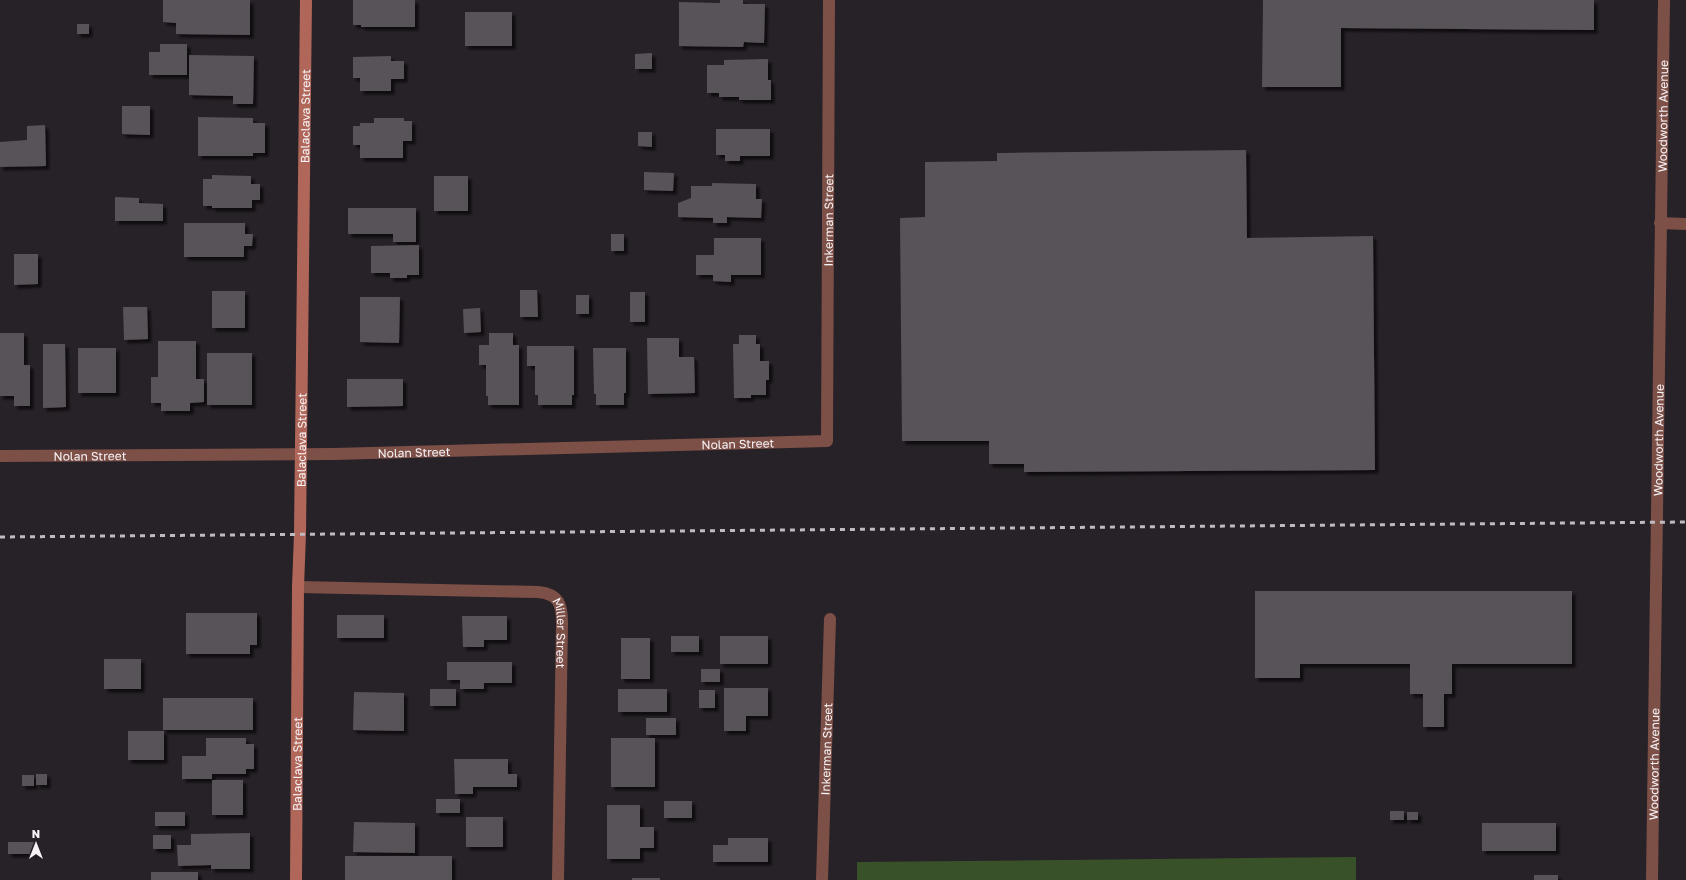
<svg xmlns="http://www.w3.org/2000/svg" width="1686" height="880" viewBox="0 0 1686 880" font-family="'Golos Text',sans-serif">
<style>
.green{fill:#395129}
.building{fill:#585259;filter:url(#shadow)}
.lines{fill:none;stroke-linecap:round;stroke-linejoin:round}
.lane{stroke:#7d5047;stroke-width:12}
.street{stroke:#7d5047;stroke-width:12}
.secondary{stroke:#b06759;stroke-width:12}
.rail{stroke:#c0bbc0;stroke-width:3;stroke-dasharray:5 5;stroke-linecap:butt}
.labels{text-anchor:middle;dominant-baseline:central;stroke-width:3;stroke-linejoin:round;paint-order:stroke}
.street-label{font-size:12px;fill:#f6f2f6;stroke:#272128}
</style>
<defs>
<filter id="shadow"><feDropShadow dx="3.5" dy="3.5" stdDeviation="1" flood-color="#0009"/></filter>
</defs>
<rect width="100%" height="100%" fill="#272128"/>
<polygon class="green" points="1356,857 1356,880 857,880 857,862"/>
<g class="building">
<polygon points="163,0 250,0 250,35 176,34 176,23 163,22"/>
<polygon points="353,0 415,0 415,27 361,27 361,25 353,25"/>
<polygon points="720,0 743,0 743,4 765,4 764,43 744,42 743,47 679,46 679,2 720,3"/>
<polygon points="1263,0 1594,0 1594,30 1341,28 1341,87 1262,87"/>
<rect x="465" y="12" width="47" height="34"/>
<rect x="77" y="24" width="12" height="10"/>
<polygon points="160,44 187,44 187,75 149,75 149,52 160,52"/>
<polygon points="652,53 652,69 635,69 635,54"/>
<polygon points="189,55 254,56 253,104 233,104 233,96 189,95"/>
<polygon points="391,56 391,61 404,61 404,79 391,79 391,91 360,91 360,78 353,78 353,57"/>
<polygon points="768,59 768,80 771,80 771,100 739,100 739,97 719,97 719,93 707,93 707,65 724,65 724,60"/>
<polygon points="122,106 150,106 150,135 122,134"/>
<polygon points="198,117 253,118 253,123 265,123 265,153 253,153 253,156 198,156"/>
<polygon points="374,118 404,118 404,121 412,121 412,141 403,141 403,158 360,158 360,145 353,145 353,126 360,126 360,123 374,123"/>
<polygon points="45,125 46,166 0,167 0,142 27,140 27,126"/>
<polygon points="716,129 770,129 770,156 740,156 740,161 725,161 725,155 716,155"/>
<polygon points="638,132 652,132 652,147 638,146"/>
<polygon points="1246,150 1247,238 1373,236 1375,470 1024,472 1024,464 989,464 989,441 902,441 900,218 925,217 925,162 997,161 997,153"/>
<polygon points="644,172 674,173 673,191 644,190"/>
<polygon points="212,175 251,176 251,184 260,184 260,200 252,200 252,208 212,208 212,206 203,206 203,179 212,179"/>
<rect x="434" y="176" width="34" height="35"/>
<polygon points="712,183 756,184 756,199 762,199 761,218 727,217 727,223 713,223 713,218 678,217 678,203 691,198 691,186 712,186"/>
<polygon points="115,197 139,198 139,203 163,204 163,221 115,221"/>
<polygon points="348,208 416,208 416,242 393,242 393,234 348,234"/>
<polygon points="184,223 245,223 245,234 253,234 252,246 244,246 244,257 184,257"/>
<rect x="611" y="234" width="13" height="17"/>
<polygon points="714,238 761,238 761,275 731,275 731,282 713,281 713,275 696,275 696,255 714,255"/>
<polygon points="419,245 419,275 407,275 407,278 390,278 390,273 371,273 371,246"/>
<polygon points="14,254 38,254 38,284 14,285"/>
<polygon points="520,290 537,290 538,317 520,317"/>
<rect x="212" y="291" width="33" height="37"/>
<rect x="630" y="292" width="15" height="30"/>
<rect x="576" y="295" width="13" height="19"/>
<polygon points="360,297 400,297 399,343 360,342"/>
<polygon points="123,307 147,307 148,339 124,340"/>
<polygon points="480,308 481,332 464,333 463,309"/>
<polygon points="0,333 24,333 24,365 30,365 30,406 14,406 14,396 0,396"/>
<polygon points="489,333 513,333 513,345 519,345 519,405 488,405 488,396 486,396 486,365 479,365 479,345 489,345"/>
<polygon points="739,335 756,335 756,344 760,344 760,361 769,361 769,380 766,380 766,395 751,395 751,398 734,398 733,344 739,344"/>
<polygon points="647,338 679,338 679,357 694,357 695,393 648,394"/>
<polygon points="158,341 196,341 196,379 204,379 204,402 190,403 190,411 161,411 161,403 151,403 151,377 158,377"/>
<polygon points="43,344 65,344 66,407 43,408"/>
<polygon points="527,346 574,346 574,395 572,395 572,405 538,405 538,395 535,395 535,366 527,366"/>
<rect x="78" y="348" width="38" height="45"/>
<polygon points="593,348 626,348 626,393 624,393 624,405 596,405 596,394 594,394"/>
<rect x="207" y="353" width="45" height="52"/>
<polygon points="347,379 403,379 403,406 347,407"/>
<polygon points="1255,591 1572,591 1572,664 1452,664 1452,694 1444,694 1444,727 1423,727 1423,694 1410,694 1410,664 1300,664 1300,678 1255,678"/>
<polygon points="186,613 257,613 257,645 250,645 250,654 186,654"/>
<rect x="337" y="615" width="47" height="23"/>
<polygon points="462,616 507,616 507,640 484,640 484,647 463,647"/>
<rect x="671" y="636" width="28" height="16"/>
<rect x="720" y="636" width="48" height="28"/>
<rect x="621" y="638" width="29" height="41"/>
<rect x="104" y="659" width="37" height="30"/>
<polygon points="447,662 512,662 512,683 484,683 484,689 460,689 460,680 447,680"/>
<rect x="701" y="669" width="19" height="13"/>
<polygon points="724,688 768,688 768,716 746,716 746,731 724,731"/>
<rect x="430" y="689" width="26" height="17"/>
<rect x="618" y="689" width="49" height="23"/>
<rect x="699" y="690" width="16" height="18"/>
<polygon points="354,692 404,693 404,731 353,730"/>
<rect x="163" y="698" width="90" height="32"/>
<rect x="646" y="718" width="30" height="17"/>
<rect x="128" y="731" width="36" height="29"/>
<polygon points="206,738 246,738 246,744 254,744 254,769 246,769 246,774 212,774 212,779 182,779 182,756 206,756"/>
<rect x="611" y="738" width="44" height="49"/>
<polygon points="454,759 508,759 508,774 517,774 517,787 473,787 473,794 455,794"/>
<rect x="36" y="774" width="11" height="11"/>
<rect x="22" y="775" width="12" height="11"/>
<rect x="212" y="780" width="31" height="35"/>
<rect x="436" y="799" width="24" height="14"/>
<rect x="664" y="801" width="28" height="17"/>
<polygon points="607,805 640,805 640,827 654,827 654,848 640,848 640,859 607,859"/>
<rect x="1390" y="811" width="14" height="9"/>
<rect x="155" y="812" width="30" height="14"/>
<rect x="1407" y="812" width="11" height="8"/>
<rect x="466" y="817" width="37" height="30"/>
<polygon points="354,822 415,823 415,853 353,852"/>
<rect x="1482" y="823" width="74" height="28"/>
<polygon points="250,833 250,869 211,869 211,865 178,866 177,845 191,845 191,834"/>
<rect x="153" y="835" width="18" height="14"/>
<polygon points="728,838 768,838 768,862 713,862 713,845 728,845"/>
<rect x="8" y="842" width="26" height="12"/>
<rect x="345" y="856" width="107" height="24"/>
<rect x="151" y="872" width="47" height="8"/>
<rect x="1534" y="875" width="24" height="5"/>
<rect x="632" y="878" width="28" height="2"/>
</g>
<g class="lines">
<polyline class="lane" points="1660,223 1686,224"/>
<g class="street">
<path id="s1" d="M 0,456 L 334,454 L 827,441 L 829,0"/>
<path id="s2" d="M 298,587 L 538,592 C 559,594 562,604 562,623 L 558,880"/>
<path id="s3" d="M 822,880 L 830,619"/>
<path id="s4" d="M 1652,880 L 1664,0"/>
</g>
<path class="secondary" id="s5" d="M 296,880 L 298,587 L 300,534 L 306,0"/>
<polyline class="rail" points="0,537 1686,522"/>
</g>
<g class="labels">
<g class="street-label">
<text stroke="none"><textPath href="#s5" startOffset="764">Balaclava Street</textPath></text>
<text stroke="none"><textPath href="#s4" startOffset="764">Woodworth Avenue</textPath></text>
<text stroke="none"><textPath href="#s1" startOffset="1048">Inkerman Street</textPath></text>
<text stroke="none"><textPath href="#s5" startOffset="440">Balaclava Street</textPath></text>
<text stroke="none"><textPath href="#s4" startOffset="440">Woodworth Avenue</textPath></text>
<text stroke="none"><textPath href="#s1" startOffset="738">Nolan Street</textPath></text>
<text stroke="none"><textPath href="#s1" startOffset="414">Nolan Street</textPath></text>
<text stroke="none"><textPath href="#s1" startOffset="90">Nolan Street</textPath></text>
<text stroke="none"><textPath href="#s2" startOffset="295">Miller Street</textPath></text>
<text stroke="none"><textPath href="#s3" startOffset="131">Inkerman Street</textPath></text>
<text stroke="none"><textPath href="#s5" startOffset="116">Balaclava Street</textPath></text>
<text stroke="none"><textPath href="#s4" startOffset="116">Woodworth Avenue</textPath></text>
</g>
</g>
<g transform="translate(36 844)" stroke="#272128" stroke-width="3" paint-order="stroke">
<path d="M0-3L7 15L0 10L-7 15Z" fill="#f6f2f6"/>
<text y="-6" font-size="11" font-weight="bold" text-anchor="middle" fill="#f6f2f6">N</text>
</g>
</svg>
